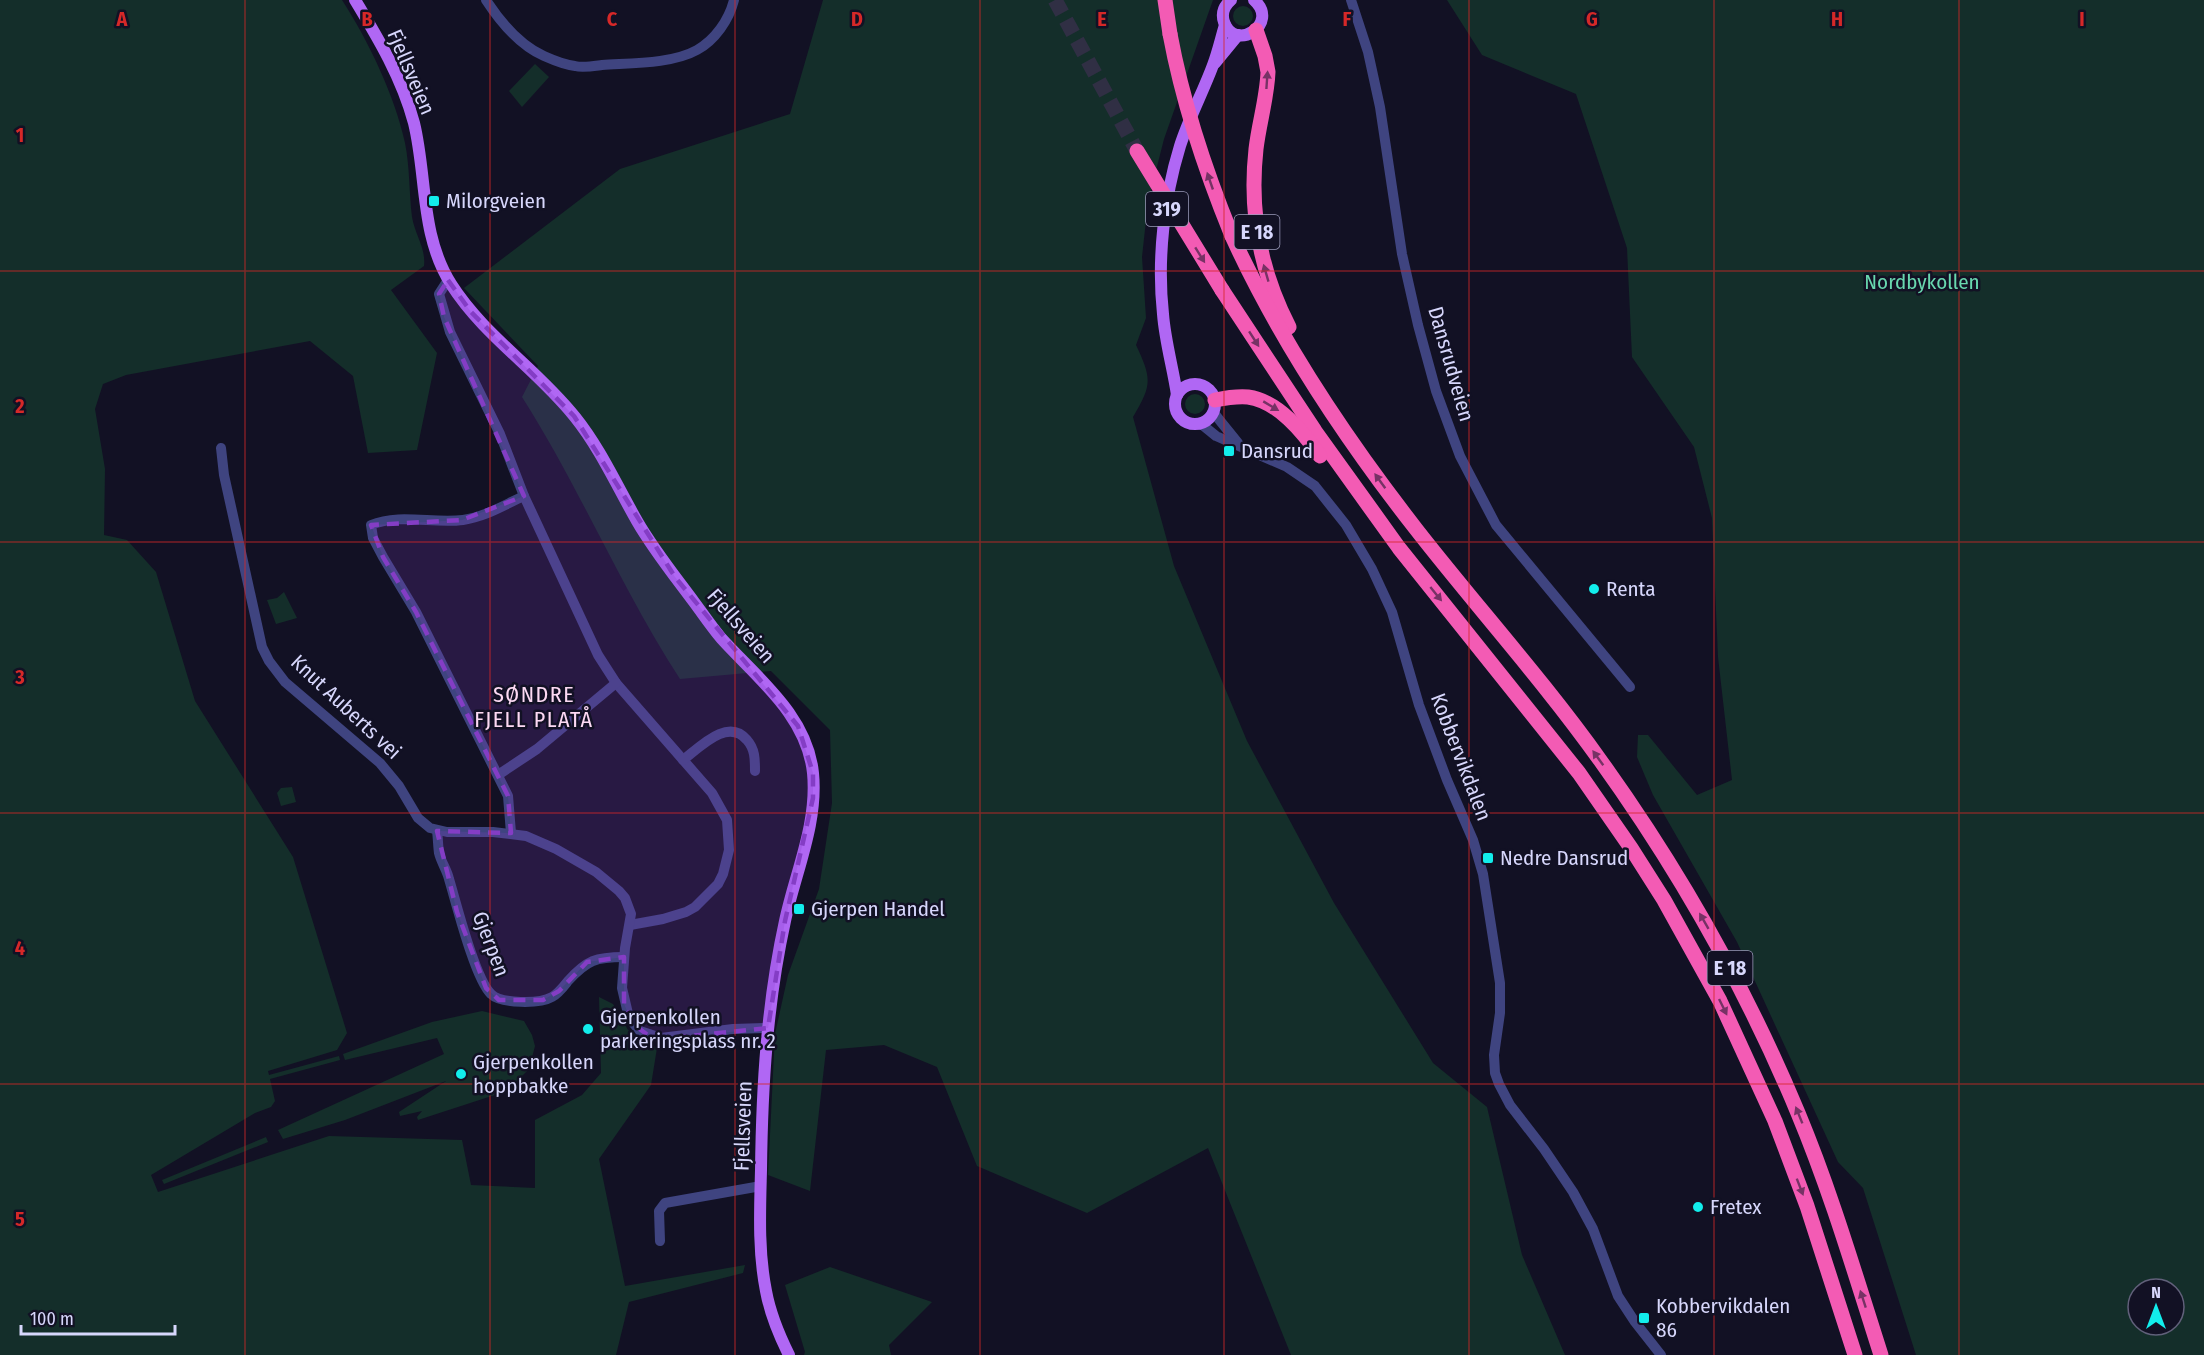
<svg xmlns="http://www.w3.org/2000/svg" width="2204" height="1355" viewBox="0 0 2204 1355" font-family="'Fira Sans Condensed',sans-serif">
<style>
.green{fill:#142e2a;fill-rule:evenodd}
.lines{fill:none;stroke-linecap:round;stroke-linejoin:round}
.highway-tunnel{stroke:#302f44;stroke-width:15;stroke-dasharray:15 8;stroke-linecap:butt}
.minor{stroke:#3f4480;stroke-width:10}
.major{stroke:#b067f4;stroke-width:12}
.highway{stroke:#f35bb4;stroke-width:15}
.highway-bridge{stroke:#f35bb4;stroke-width:15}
.oneway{fill:#773265}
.marked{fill:#843dc5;fill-opacity:0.2;stroke:#843dc5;stroke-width:4.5;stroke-dasharray:12 8;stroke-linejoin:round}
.grid{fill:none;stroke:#d62828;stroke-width:1.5;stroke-opacity:0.55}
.poi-dot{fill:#12edec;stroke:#121124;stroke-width:2}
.labels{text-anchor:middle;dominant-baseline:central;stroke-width:5;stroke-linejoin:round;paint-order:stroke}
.shield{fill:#121124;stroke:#9c9cbb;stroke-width:1.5}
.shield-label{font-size:20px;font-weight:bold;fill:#d7d7fc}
.street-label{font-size:21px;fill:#d7d7fc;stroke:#121124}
.poi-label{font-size:21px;fill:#d7d7fc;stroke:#121124;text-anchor:start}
.park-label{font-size:21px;fill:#68d7af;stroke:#121124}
.neighbourhood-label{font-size:22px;letter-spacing:1.5px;fill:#fcd9f3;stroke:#121124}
.grid-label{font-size:20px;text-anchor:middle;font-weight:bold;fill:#d62828;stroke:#121124;stroke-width:5;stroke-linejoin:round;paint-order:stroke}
</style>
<rect width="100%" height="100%" fill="#121124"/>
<g class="green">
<path d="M 0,0 L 342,0 C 368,40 395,96 405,143 C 410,168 409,193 412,217 C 415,235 426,248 424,266 L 391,290 L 437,353 L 417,450 L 368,453 L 353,376 L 310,341 L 126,375 L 103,384 L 95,409 L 105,469 L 104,535 L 127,540 L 156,572 L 195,701 L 293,857 L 347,1033 L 337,1050 L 268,1071 L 269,1075 L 339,1056 L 340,1060 L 270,1079 L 275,1101 L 271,1107 L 255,1113 L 151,1175 L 158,1192 L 329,1136 L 462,1140 L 471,1185 L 535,1188 L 535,1120 L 582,1095 L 601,1073 L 599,997 L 613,1004 L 628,1030 L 657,1048 L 651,1085 L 599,1159 L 625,1286 L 745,1265 L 743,1273 L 629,1302 L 616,1355 L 0,1355 Z"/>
<path d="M 823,0 L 1213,0 L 1164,139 L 1148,202 L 1142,257 L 1146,318 L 1136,345 C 1152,379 1152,385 1133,417 L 1174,566 L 1247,741 L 1334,903 L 1433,1063 L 1487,1107 L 1522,1255 L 1565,1355 L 1291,1355 L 1208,1148 L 1087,1213 L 977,1166 L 937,1067 L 884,1045 L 826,1050 L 810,1191 L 768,1175 L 775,1034 L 788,975 L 819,889 L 832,803 L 830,730 L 771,671 L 680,679 C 621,588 580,488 522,397 L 538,366 L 464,288 L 620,169 L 790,114 Z"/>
<path d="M 1447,0 L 2204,0 L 2204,1355 L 1916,1355 L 1863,1188 L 1838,1162 L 1737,942 L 1653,795 L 1637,757 L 1638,735 L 1648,735 L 1697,795 L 1732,780 L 1718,657 L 1712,518 L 1694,447 L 1632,357 L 1627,248 L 1576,94 L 1482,55 ZM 2138,1289 L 2174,1289 L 2174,1325 L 2138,1325 Z"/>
<circle cx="1243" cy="16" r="10"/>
<polygon points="535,64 549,77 522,107 509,91"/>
<circle cx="1195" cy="404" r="10"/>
<polygon points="284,592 297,618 276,624 267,600 277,598"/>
<polygon points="292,787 296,802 281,806 277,793 281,788"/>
<polygon points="482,1011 524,1021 532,1035 535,1046 529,1069 507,1091 418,1120 417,1117 422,1111 400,1116 399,1112 446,1081 345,1120 283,1139 278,1130 444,1054 437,1038 345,1060 343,1054 432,1022"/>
<polygon points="266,1137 268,1142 164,1184 162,1180"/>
<polygon points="830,1267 932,1302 889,1345 891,1355 804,1355 805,1352 785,1285"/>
</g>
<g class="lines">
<polyline class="highway-tunnel" points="1055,0 1137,151"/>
<g class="minor">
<path d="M 486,0 C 501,23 519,45 544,56 C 553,60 565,65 575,66 C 583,68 594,66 602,65 C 630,63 672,64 697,50 C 715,40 729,20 734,0"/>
<polyline points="1351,0 1368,52 1380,107 1402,254 1418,325 1436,391 1460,456 1496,525 1630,687"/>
<polyline points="448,280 439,294 450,332 500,434 524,496 598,655 616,683 712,793 727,820 729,850 723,874 718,884 695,907 686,912 663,919 630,925"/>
<polyline points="1213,412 1238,443"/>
<polyline points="1200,423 1216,436 1287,467 1315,486 1346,525 1372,569 1392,612 1419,705 1447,780 1473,840 1483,874 1500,983 1500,1013 1494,1055 1495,1073 1499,1084 1510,1105 1544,1149 1573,1192 1593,1229 1618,1296 1635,1322 1661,1355"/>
<polyline points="221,448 224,475 262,647 269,661 285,682 380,763 399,786 418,818 430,828 447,832 493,832 526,836 556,849 596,872 619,891 625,898 631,914 625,948 622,988 629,1018 640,1031 661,1038 733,1029 768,1028"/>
<path d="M 683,760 C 700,747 728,717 747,740 C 755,749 755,759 755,771"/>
<polyline points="498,775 537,749 616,683"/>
<path d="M 437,831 C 438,838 438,846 439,853 C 441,862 447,870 449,879 C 456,902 475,979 491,994 C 501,1004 540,1004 552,997 C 559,993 564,986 568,981 C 587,960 596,957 624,957"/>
<path d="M 511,833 L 508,796 L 416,612 L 383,557 L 373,538 L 371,525 C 400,513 433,524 463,520 C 485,517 504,505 524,496"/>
<polyline points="660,1241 659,1211 665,1203 761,1186"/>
</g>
<g class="major">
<path d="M 355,0 C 378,38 402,78 414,123 C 427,176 420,235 451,284 C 484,336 537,369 575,417 C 600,448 617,486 637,521 C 653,549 674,575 694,602 C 703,614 711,626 721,638 C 757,678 807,715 813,773 C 818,824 795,873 785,921 C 767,1003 762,1086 761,1170 C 760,1210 758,1251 766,1291 C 770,1313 779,1335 789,1355"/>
<path d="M 1231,0 C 1224,6 1221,13 1224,22 C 1234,53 1281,24 1254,0"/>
<polyline points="1215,63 1238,35"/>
<circle cx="1195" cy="404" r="20"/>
<path d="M 1177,395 C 1173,368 1165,341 1163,314 C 1157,259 1164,198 1180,146 C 1189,118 1203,92 1213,65 C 1218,52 1221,38 1225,25"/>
</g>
<g class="highway">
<polyline points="1165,0 1170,34"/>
<path d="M 1256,30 L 1265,56 L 1268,72 C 1267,98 1259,123 1256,149 C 1249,212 1260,271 1289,327"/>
<path d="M 1232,236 C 1280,341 1345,438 1416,529 C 1476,606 1543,680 1600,760 C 1679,870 1746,988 1798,1113 C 1831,1192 1855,1274 1881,1355"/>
<polyline points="1222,290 1315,431 1399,548 1579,773 1631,848 1664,900 1720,1001 1775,1121 1807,1206 1855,1355"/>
<path d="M 1215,400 C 1225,398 1237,396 1248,397 C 1278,401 1303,432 1320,456"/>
</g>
<g class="highway-bridge">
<path d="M 1170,34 C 1183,104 1205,170 1232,236"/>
<polyline points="1137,151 1222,290"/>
</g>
</g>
<defs><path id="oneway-solid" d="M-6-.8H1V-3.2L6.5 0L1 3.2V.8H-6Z" transform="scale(1.5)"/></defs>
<g class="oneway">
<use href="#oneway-solid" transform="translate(1267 80) rotate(-86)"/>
<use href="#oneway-solid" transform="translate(1210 181) rotate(-109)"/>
<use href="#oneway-solid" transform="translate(1200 255) rotate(58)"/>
<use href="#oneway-solid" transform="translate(1266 273) rotate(-106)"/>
<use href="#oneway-solid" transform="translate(1254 339) rotate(57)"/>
<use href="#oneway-solid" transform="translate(1271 406) rotate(31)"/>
<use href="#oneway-solid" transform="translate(1380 481) rotate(-126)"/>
<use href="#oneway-solid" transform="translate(1436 594) rotate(51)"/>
<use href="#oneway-solid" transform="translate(1598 758) rotate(-126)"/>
<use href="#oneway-solid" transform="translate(1704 921) rotate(-120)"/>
<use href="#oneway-solid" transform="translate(1723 1007) rotate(64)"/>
<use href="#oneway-solid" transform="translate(1799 1115) rotate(-112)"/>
<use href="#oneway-solid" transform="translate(1800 1187) rotate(69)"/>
<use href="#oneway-solid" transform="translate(1863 1299) rotate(-108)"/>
</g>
<path class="marked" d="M 448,280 L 471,312 L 574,416 L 675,577 L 798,726 L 813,773 L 813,798 L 785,921 L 768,1028 L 671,1038 L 649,1036 L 633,1024 L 624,1004 L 624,957 L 587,962 L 559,991 L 543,1000 L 499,1000 L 486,988 L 457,912 L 437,831 L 511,833 L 508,796 L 416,612 L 383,557 L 371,525 L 462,520 L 524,496 L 444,317 L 439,294 Z"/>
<path class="grid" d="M 245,0 L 245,1355M 490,0 L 490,1355M 735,0 L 735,1355M 980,0 L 980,1355M 1224,0 L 1224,1355M 1469,0 L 1469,1355M 1714,0 L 1714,1355M 1959,0 L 1959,1355M 0,271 L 2204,271M 0,542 L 2204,542M 0,813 L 2204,813M 0,1084 L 2204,1084"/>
<g class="poi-dot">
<rect x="428" y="195" width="12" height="12" rx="3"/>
<rect x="1223" y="445" width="12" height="12" rx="3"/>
<circle cx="1594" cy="589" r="6"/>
<rect x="1482" y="852" width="12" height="12" rx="3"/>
<rect x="793" y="903" width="12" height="12" rx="3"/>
<circle cx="588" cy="1029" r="6"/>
<circle cx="461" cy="1074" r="6"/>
<circle cx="1698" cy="1207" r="6"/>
<rect x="1638" y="1312" width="12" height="12" rx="3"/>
</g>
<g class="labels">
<g class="shield">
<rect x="1146" y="192" width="42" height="34" rx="4.5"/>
<rect x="1234.5" y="215" width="45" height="34" rx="4.5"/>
<rect x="1707.5" y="951" width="45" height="34" rx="4.5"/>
</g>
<g class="shield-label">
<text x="1167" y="209">319</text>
<text x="1257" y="232">E 18</text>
<text x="1730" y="968">E 18</text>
</g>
<g class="street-label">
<text transform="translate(411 72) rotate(67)">Fjellsveien</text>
<text transform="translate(1451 364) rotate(74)">Dansrudveien</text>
<text transform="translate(741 626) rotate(49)">Fjellsveien</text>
<text transform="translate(346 707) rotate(43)">Knut Auberts vei</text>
<text transform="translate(1461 757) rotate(69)">Kobbervikdalen</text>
<text transform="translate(491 944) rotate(69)">Gjerpen</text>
<text transform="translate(743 1126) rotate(-88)">Fjellsveien</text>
</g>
<g class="poi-label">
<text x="446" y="201">Milorgveien</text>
<text x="1241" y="451">Dansrud</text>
<text x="1606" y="589">Renta</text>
<text x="1500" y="858">Nedre Dansrud</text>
<text x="811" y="909">Gjerpen Handel</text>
<text x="600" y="1017">Gjerpenkollen<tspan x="600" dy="24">parkeringsplass nr. 2</tspan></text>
<text x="473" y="1062">Gjerpenkollen<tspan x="473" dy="24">hoppbakke</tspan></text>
<text x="1710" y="1207">Fretex</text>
<text x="1656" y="1306">Kobbervikdalen<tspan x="1656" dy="24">86</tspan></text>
</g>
<g class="park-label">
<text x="1922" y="282">Nordbykollen</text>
</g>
<g class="neighbourhood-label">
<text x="534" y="694">SØNDRE<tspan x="534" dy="25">FJELL PLATÅ</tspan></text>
</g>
</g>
<g class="grid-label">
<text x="122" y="26">A</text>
<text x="367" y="26">B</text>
<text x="612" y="26">C</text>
<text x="857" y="26">D</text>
<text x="1102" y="26">E</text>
<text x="1347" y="26">F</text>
<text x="1592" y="26">G</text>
<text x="1837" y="26">H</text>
<text x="2082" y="26">I</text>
<text x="20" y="142">1</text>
<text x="20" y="413">2</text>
<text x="20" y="684">3</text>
<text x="20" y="955">4</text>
<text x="20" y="1226">5</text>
</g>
<g transform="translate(2156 1307)"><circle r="28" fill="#121124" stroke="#61607a" stroke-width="1.5"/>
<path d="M0-4.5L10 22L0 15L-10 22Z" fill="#12edec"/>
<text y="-9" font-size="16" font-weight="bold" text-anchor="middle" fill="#d7d7fc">N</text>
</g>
<path d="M21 1325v9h154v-9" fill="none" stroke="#d7d7fc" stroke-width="3"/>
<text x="30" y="1325" font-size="18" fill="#d7d7fc" stroke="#121124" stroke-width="4.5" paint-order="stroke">100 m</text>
</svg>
